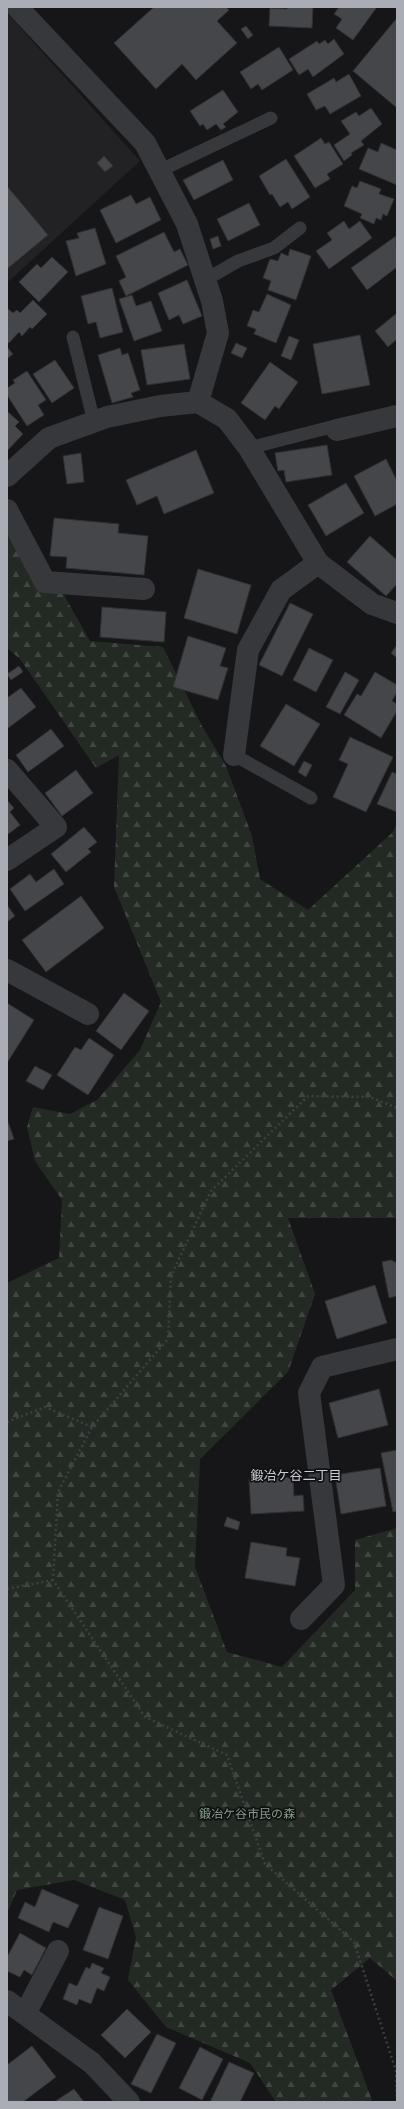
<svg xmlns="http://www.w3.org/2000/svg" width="404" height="2109" viewBox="0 0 404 2109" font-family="'Open Sans','Noto Sans JP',sans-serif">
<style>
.built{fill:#222224}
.forest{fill:url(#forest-firs)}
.building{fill:#45464a;stroke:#313033}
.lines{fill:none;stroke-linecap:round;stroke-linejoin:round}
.path{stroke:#3e3f43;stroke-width:2.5;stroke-dasharray:2 3;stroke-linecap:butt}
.lane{stroke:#37383c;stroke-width:13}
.street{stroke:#37383c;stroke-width:22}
.labels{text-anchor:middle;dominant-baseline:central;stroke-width:3.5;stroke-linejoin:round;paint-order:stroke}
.park-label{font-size:12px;fill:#839f87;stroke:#111113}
.neighbourhood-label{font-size:13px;fill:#caccd3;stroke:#111113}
</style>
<defs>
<pattern id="forest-firs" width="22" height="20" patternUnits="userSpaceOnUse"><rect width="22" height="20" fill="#232a24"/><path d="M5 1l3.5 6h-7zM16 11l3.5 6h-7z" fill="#404642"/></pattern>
</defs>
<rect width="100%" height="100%" fill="#161618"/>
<polygon class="built" points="7,13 140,161 9,281 7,280"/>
<polygon class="forest" points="13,505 90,641 163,647 203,728 226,766 252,836 260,879 308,910 393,832 397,823 397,1218 288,1218 315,1294 288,1372 200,1459 195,1567 227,1652 282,1667 355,1590 355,1540 397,1528 397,1981 370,1958 331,1990 372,2100 371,2102 276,2102 250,2063 166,2027 128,1980 136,1937 125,1900 74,1880 17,1890 7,1913 7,1283 59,1258 62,1200 35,1161 27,1127 33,1107 70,1114 97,1100 140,1050 161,1002 114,887 119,755 96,768 20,659 7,648 7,509"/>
<g class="building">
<polygon points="154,7 226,7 229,10 217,21 237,43 196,80 182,64 156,89 114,43"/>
<polygon points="287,7 313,7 312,28 269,26 270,8 287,9"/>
<polygon points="339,7 377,7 353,40 336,28 342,19 334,14"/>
<polygon points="397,18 397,108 353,71"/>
<polygon points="246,26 253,35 248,39 241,29"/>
<polygon points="334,39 344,54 313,77 308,69 299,75 289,59 317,41 319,44 325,40 328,44"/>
<polygon points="279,47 293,70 262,90 258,84 251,89 240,72"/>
<polygon points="349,74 361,96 330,114 325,106 316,110 307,94 334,78 336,82"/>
<polygon points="223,90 238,112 223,124 226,127 221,130 216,124 207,130 203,124 200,126 190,111"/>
<polygon points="371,108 382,124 361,141 364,145 351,153 352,155 344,161 334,145 350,134 341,121 356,112 359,116"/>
<polygon points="321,138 325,144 329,142 343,164 327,174 330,179 315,188 294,156"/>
<polygon points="381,143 397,150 397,185 359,169 368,148 378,152"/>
<polygon points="104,156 113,166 105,172 97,163"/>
<polygon points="286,159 310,197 292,209 288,202 280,207 272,194 270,195 259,176"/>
<polygon points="223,160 233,180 194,200 183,180"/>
<polygon points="360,181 381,189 379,194 394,199 387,216 383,214 381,220 376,218 374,224 360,218 362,214 344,206 352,186 357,188"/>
<polygon points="7,186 48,235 7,269"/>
<polygon points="131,195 136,204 150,197 161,220 116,243 100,210"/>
<polygon points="249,203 260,225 228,241 217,219"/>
<polygon points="344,221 349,229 360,221 372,238 329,269 316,251 332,240 327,233"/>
<polygon points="95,228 106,264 76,276 66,241 79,238 77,233"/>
<polygon points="164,232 174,252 180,249 188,265 126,296 119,281 126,277 116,256"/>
<polygon points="218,236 221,246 213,249 210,239"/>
<polygon points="396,236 397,267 367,290 351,268"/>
<polygon points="290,249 311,256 296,300 268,290 271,281 263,278 270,259 278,261 281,253 288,256"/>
<polygon points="52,257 68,272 39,302 19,282 37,264 41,268"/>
<polygon points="187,280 202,316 183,324 179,315 169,320 158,293"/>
<polygon points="112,288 123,332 100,338 96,322 88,324 81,296"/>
<polygon points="267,294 291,305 276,343 254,334 256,329 247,326 253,310 259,312"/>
<polygon points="132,295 136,306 151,301 162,331 134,341 119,299"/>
<polygon points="33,300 47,314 32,329 30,327 22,336 19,332 9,343 7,342 7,308 13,313 17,310 20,313"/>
<polygon points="397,313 397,339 388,347 375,331"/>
<polygon points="360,335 370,385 322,394 313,344"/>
<polygon points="289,336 299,340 291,360 281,356"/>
<polygon points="236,343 247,348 242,358 231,353"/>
<polygon points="184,344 190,379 147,385 141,350"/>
<polygon points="7,347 13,354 7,359"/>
<polygon points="120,348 122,355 128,353 140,390 131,393 133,397 112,403 98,355"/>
<polygon points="55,360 74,388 52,403 33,374"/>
<polygon points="270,362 298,382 279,409 275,406 265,420 241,403"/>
<polygon points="27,371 46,400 38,405 44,415 27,426 7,395 7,388 15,383 13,380"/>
<polygon points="7,411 19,422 15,426 23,434 7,451"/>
<polygon points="327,445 332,475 286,482 284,470 278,471 275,453"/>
<polygon points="196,450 214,493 164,514 157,496 137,505 126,480"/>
<polygon points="81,453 84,482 67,484 63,456"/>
<polygon points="386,459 397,481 397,504 375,516 354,476"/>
<polygon points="346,483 364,513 326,536 308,505"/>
<polygon points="54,518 119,524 118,533 148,536 144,575 66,568 67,557 50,556"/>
<polygon points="370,536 397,560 397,584 386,596 347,562"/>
<polygon points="198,569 251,585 237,634 184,618"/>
<polygon points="290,603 313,614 282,676 259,665"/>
<polygon points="102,607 166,612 164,642 100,637"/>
<polygon points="188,636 226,648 220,666 228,668 218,700 173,687"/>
<polygon points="397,645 397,658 391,653"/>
<polygon points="309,648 333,660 316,692 293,680"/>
<polygon points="19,666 23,672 11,680 7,674"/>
<polygon points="345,672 359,680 340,714 326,707"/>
<polygon points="375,672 397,685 397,692 392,701 397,704 397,711 381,738 344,715 357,694 361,696"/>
<polygon points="21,688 36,707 7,729 7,698"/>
<polygon points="286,704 320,724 294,766 260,746"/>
<polygon points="51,729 64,746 28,772 16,755"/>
<polygon points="350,737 393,757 366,812 333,797 348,764 339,760"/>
<polygon points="304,761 312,765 306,777 298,772"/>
<polygon points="76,770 93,793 62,816 45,793"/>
<polygon points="392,772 397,774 397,812 377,804"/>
<polygon points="7,800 14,808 10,812 20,825 7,835"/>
<polygon points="84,827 97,842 88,849 91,852 66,872 51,854"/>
<polygon points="54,869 64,884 25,911 10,889 30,874 36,882"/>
<polygon points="81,896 104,928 46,972 22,940"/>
<polygon points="7,905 15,916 7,922"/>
<polygon points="124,993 149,1011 121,1050 96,1031"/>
<polygon points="7,1003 34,1020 7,1063"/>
<polygon points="89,1038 114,1055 88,1095 57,1075 75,1047 81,1050"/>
<polygon points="35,1066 52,1075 43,1090 26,1081"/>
<polygon points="7,1119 14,1139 7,1141"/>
<polygon points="391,1260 397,1263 397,1296 389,1298 382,1262"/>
<polygon points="375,1285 387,1323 337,1339 325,1301"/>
<polygon points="379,1389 388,1425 338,1438 329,1403"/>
<polygon points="397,1450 397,1511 393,1512 381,1453"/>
<polygon points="380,1468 386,1506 341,1514 335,1475"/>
<polygon points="293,1477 294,1496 303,1495 304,1511 251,1514 249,1479"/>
<polygon points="227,1517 240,1522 238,1530 224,1526"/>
<polygon points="251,1542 287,1548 286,1556 300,1558 295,1586 245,1578"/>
<polygon points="42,1889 79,1905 68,1928 53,1922 49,1932 18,1918 25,1902 35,1907"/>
<polygon points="99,1907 123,1916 108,1959 83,1950"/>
<polygon points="20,1933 46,1948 32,1975 24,1970 20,1977 7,1971 7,1957"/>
<polygon points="92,1963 104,1968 101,1973 110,1977 104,1991 97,1988 91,2004 79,1999 77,2005 63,1999 69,1983 77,1986 86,1967 90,1969"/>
<polygon points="127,2009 151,2032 125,2058 101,2035"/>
<polygon points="157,2034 176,2043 151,2093 131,2084"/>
<polygon points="32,2046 56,2077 23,2102 7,2102 7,2065"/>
<polygon points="200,2047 223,2059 202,2100 179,2088"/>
<polygon points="229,2062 254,2073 240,2102 210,2102"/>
<polygon points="74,2089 84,2102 54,2102"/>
</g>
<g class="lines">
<g class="path">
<polyline points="7,1422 45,1407 92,1427"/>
<polyline points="7,1589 53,1580"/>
<polyline points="397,2102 396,2071 354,1942 265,1864 227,1755 145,1717 53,1580 58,1492 92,1427 168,1339 171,1276 211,1191 308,1096 370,1097 397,1108"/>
</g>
<g class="lane">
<polyline points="159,171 271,118"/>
<polyline points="205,280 238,261 274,248 300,228"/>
<polyline points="73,337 94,422"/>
<polyline points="249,448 335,426 337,430"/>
<polyline points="234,755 311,798"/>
</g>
<g class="street">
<polyline points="17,7 145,143 187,224 212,301 218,333 198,402"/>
<polyline points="337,430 397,416"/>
<polyline points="7,476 49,438 107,417 160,406 198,402 227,419 249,448 318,563 372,604 397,613"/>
<polyline points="7,510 45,582 144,589"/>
<polyline points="234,755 248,650 281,590 318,563"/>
<polyline points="7,770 56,827 7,860"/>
<polyline points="7,970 88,1014"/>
<polyline points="301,1619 334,1585 309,1393 322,1367 397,1349"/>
<polyline points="7,2001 92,2063 129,2102"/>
<polyline points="25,2014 58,1951"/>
</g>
</g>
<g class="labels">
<g class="park-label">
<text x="247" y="1813">鍛冶ケ谷市民の森</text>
</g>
<g class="neighbourhood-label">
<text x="296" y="1475">鍛冶ケ谷二丁目</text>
</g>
</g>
<rect width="404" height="2109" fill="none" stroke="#aaacb6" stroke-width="16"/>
</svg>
